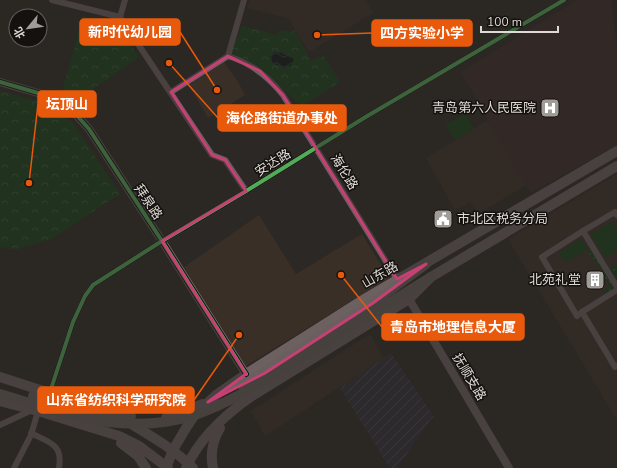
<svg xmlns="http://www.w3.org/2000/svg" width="617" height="468" viewBox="0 0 617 468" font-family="'Nunito Sans','Noto Sans SC',sans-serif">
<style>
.built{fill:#3a2f26}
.industrial{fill:url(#industrial-furrows)}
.medical{fill:#3b2a29}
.grass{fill:url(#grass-dots)}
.park{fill:url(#park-crowns)}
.garden{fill:#163f1a}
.water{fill:url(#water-waves)}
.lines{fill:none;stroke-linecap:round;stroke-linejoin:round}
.minor{stroke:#6b5f60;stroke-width:6}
.tertiary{stroke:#6b5f60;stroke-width:8}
.primary{stroke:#6c6060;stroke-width:10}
.trunk{stroke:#685f5e;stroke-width:10}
.trunk-bridge{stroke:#685f5e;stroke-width:10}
.cycleway-casing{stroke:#14110e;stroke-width:6}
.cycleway{stroke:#51ab58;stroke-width:4}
.marked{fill:none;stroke:#c83f74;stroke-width:3;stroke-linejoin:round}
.labels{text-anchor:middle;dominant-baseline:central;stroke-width:3;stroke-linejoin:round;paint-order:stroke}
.poi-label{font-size:13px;fill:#dfdad6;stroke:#14110e;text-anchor:end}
.street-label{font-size:13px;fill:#dfdad6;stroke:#14110e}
.leader{fill:none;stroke:#e8590c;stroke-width:1.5}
.callout-dot{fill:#e8590c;stroke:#14110e;stroke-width:1.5}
.callout{fill:#e8590c;stroke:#e8590c;stroke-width:1.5}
.callout-label{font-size:14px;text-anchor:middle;font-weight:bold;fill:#fff}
</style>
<defs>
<pattern id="industrial-furrows" width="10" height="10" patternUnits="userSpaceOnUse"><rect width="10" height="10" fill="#2f2d3b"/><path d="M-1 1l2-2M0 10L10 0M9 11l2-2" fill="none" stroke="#4d4b57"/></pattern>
<pattern id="grass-dots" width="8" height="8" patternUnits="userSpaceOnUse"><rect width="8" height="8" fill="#163f1a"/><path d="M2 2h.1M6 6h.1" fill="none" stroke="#375a3b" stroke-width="1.8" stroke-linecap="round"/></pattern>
<pattern id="park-crowns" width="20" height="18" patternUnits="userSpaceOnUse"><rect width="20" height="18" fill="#163f1a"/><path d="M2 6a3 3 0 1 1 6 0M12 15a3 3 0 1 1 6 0" fill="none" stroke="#375a3b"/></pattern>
<pattern id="water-waves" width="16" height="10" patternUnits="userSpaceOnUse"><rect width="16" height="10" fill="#091618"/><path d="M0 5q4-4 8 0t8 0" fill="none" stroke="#2c3739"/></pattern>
</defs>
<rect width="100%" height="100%" fill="#2b2825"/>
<g class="built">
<polygon points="250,0 366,0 373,13 309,52 288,18 247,8"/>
<polygon points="224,62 238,82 245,95 208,118 189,85"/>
<polygon points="488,120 526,185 478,214 470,202 455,210 426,158"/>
<polygon points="617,174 617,420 508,239"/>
<polygon points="259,215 296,274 362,234 389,278 246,366 184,267"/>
<polygon points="370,334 384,358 265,436 251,411"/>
</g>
<polygon class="industrial" points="391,353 434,417 430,420 397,468 390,468 340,388"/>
<polygon class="medical" points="578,0 611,0 617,48 617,145 530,193 461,72"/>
<g class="grass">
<polygon points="592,249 602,266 599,269 588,251"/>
<polygon points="617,263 617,284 608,269"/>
<polygon points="605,270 616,288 607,294 604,290 610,286 601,273"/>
</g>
<g class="park">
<polygon points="83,16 112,24 120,29 139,57 73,103 61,95"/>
<polygon points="242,26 277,35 280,30 291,32 295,30 311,61 323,55 340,82 302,106 270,77 249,61 231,53"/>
<polygon points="0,91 38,101 73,123 120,194 51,239 16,249 0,247"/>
</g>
<g class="garden">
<polygon points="465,113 474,128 455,140 446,125"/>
<polygon points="613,221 617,228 617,251 604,258 591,234"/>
<polygon points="581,239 588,249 565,263 559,252"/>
</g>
<polygon class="water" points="274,52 281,53 294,59 291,65 283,68 280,65 276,65 272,62 271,55"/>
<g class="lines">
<g class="minor">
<polyline points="52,0 120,17 212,155 225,160 246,191"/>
<polyline points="120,17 125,0"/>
<path d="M 228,56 C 251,63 268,76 283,95 L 397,279"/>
<polyline points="171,92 228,56 244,0"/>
<polyline points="617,215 615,212 583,231 617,287"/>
<polyline points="583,231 542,257 577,316 582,312 615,367 617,366"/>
<polyline points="582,312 617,290"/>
<polyline points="50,392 73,322 85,296 93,285 162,241 246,191 364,118 564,0"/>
<polyline points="0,425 32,410"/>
<path d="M 31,433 C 50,443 63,444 59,468"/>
<polyline points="14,468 31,435 38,411"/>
</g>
<g class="tertiary">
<polyline points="0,82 45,95 72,110 89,129 162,241 246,374"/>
<polyline points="409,299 509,468"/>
</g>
<g class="primary">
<polyline points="0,377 114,414"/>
<polyline points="0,401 38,411 119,436 139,446 168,468"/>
<polyline points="166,418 203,404"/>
<path d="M 128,422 C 151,436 174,449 193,468"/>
<polyline points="121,443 138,456 146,468"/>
<polyline points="166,468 173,450 186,428 194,416 216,395 246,374 366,298 617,151"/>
<path d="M 186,468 C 199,439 226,414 252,396 L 409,299 L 431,277 L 617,166"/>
<path d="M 213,468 C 210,454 213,440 220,428"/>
</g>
<g class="trunk">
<polyline points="373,303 426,264"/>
<polyline points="378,310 431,277"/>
</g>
<g class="trunk-bridge">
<polyline points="243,386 373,303"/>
<path d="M 0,394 C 32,403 65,417 99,421 C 129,425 163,425 192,416 C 228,404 261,383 293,363 C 321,345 350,327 378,310"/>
<polyline points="33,396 78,410 100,414 131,416"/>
</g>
<defs>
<g id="cycleway">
<polyline points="0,82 45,95 72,110 89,129 162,241 246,374"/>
<polyline points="50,392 73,322 85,296 93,285 162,241 246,191 364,118 564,0"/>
</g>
</defs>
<use href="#cycleway" class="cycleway-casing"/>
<use href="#cycleway" class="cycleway"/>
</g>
<path d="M0 0H617V468H0ZM 228,56 L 260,71 L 283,95 L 397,279 L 426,264 L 373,303 L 265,373 L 208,402 L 246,374 L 162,241 L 246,191 L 225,160 L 212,155 L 171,92 Z" fill="#2b2825" fill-opacity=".55" fill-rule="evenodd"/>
<path class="marked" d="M 228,56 L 260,71 L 283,95 L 397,279 L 426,264 L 373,303 L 265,373 L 208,402 L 246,374 L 162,241 L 246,191 L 225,160 L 212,155 L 171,92 Z"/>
<defs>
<symbol id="hospital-square" viewBox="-11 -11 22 22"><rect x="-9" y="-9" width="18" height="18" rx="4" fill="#a09c98" stroke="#14110e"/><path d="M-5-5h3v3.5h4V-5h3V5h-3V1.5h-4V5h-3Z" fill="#fff"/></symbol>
<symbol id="civic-square" viewBox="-11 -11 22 22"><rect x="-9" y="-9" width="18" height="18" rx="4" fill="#a09c98" stroke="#14110e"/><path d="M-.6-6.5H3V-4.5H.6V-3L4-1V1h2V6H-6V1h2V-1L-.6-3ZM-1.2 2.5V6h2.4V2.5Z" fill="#fff"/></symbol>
<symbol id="building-square" viewBox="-11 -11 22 22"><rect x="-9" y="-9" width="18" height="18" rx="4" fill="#a09c98" stroke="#14110e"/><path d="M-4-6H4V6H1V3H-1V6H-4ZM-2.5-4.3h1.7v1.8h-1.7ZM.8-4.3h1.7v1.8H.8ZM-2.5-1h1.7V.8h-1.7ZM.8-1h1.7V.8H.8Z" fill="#fff"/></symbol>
</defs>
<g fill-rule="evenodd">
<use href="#hospital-square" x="539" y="97" width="22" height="22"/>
<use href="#civic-square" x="432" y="208" width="22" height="22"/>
<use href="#building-square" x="584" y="269" width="22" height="22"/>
</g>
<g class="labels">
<g class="poi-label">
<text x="536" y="108">青岛第六人民医院</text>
<text x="457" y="219" text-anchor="start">市北区税务分局</text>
<text x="581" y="280">北苑礼堂</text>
</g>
<g class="street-label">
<text transform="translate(273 163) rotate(-32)">安达路</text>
<text transform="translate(344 172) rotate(58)">海伦路</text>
<text transform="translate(148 202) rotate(56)">拜泉路</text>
<text transform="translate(380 275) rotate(-30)">山东路</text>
<text transform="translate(469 377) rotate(59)">抚顺支路</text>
</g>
</g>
<path class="leader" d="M217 90L180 32M317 35L372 33M29 183L38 104M169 63L218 118M341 275L382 327M239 335L194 400"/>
<g class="callout-dot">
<circle cx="217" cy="90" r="4"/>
<circle cx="317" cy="35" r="4"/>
<circle cx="29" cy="183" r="4"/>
<circle cx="169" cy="63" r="4"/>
<circle cx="341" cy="275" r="4"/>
<circle cx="239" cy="335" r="4"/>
</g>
<g class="callout">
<rect x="80" y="19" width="100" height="26" rx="4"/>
<rect x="372" y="20" width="100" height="26" rx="4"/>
<rect x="38" y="91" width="58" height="26" rx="4"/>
<rect x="218" y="105" width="128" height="26" rx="4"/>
<rect x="382" y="314" width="142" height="26" rx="4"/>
<rect x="38" y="387" width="156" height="26" rx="4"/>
</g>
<g class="callout-label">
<text x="130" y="37">新时代幼儿园</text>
<text x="422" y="38">四方实验小学</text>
<text x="67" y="109">坛顶山</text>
<text x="282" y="123">海伦路街道办事处</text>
<text x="453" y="332">青岛市地理信息大厦</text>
<text x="116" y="405">山东省纺织科学研究院</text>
</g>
<g transform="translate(28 28) rotate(241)"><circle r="19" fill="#14110e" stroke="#65615e"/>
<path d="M0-3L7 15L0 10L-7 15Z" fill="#a09c98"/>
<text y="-6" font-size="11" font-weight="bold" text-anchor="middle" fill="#dfdad6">北</text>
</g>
<path d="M481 26v6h77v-6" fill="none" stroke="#dfdad6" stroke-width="2"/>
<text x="487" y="26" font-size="12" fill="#dfdad6" stroke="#14110e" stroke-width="3" paint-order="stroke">100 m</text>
</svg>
